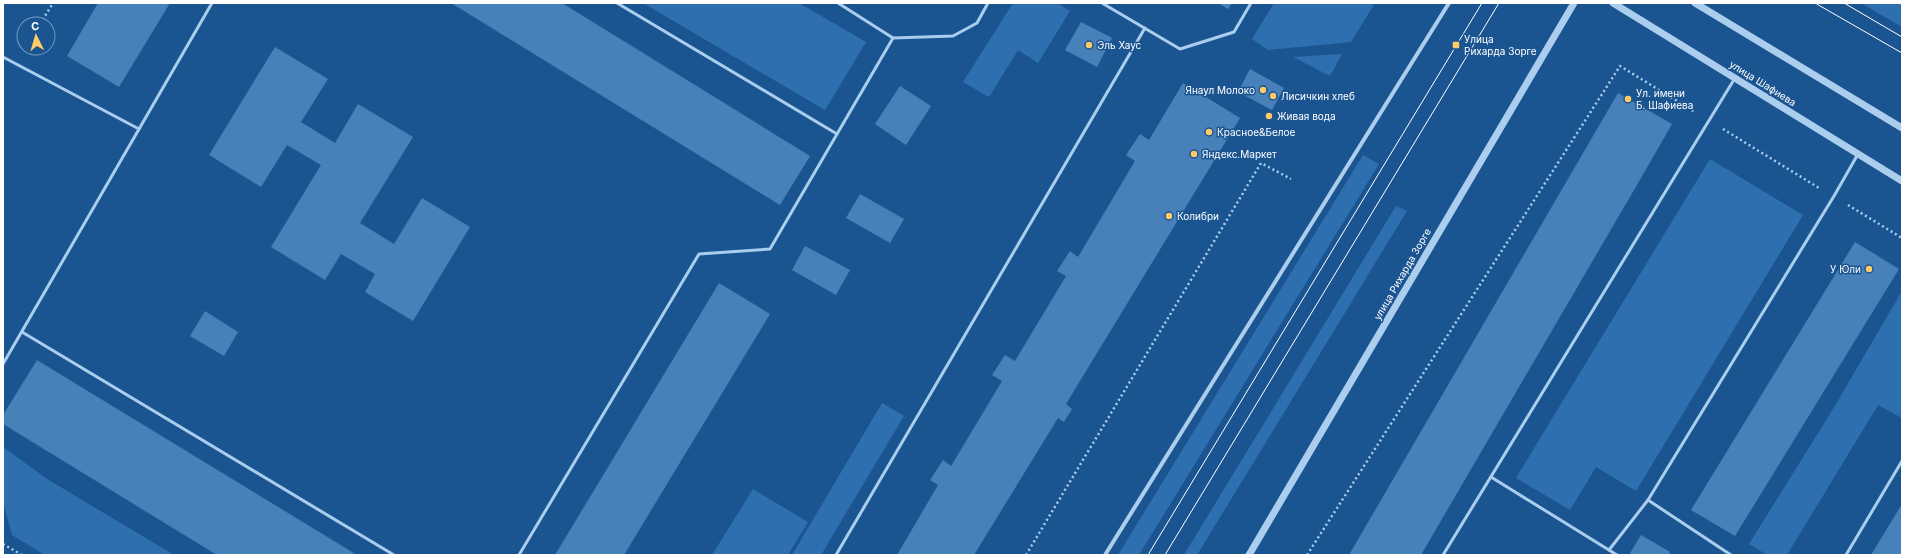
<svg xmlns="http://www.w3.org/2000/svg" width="1905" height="558" viewBox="0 0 1905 558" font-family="Inter,sans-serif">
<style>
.green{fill:#2e70af}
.building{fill:#4881ba}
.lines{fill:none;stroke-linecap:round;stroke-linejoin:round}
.path{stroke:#abcdee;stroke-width:2.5;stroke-dasharray:2 3;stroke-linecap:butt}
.service{stroke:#abcdee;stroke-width:3}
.minor{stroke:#abcdee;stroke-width:4}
.tertiary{stroke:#abcdee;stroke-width:7}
.tram{stroke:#fff;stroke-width:1}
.poi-dot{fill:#ffcb68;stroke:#1b5591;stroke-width:1.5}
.labels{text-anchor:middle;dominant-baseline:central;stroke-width:3;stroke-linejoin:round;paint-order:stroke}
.poi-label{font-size:10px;fill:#fff;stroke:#1b5591;text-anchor:start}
.street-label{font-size:10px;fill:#fff;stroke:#1b5591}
</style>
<rect width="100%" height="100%" fill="#1b5591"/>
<g class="green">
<polygon points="643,3 799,3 866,42 825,110"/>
<polygon points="1013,3 1057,3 1070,11 1038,63 1018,50 989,97 963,82"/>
<polygon points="1274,3 1375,3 1351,42 1268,50 1252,39"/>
<polygon points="1861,3 1902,3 1902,27"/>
<polygon points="1342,54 1330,76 1293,57"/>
<polygon points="1363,155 1379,164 1139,555 1118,555"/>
<polygon points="1710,159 1803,215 1636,491 1596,467 1570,510 1516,478"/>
<polygon points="1396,206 1407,211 1197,555 1184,555"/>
<polygon points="1902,291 1902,418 1878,405 1787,555 1767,555 1749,544 1833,409"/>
<polygon points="882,403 904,416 821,555 792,555"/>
<polygon points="3,447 47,479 174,555 45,555 12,535 3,502"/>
<polygon points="753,489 808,522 788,555 712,555"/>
</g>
<g class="building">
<polygon points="98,3 170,3 119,87 67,56"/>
<polygon points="451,3 562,3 810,156 780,205"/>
<polygon points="1218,3 1232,3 1228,9"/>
<polygon points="1081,22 1112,38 1097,67 1065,50"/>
<polygon points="275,47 328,79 301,122 335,143 358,104 413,137 360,223 394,244 422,198 470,227 413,321 365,292 375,274 341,254 325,280 271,247 321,165 287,145 261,187 209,155"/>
<polygon points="1250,69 1284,88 1272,110 1238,92"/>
<polygon points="1183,83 1240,118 1066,404 1072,409 1064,422 1058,418 974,555 897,555 938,485 930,480 943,460 951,466 1002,381 992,375 1005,355 1015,361 1066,276 1057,271 1070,251 1078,257 1135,161 1126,155 1140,134 1149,140"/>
<polygon points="900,86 931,106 906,145 875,124"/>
<polygon points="1618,93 1672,124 1641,178 1421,555 1349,555"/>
<polygon points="860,194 904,219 890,243 846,218"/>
<polygon points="1855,242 1899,269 1735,536 1691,510"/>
<polygon points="805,246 850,270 836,295 792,270"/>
<polygon points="719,283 770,314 624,555 555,555"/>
<polygon points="205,311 238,332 224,356 190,336"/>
<polygon points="37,360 91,393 357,555 217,555 3,424 3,415"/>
<polygon points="1902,504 1902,555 1871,555"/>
<polygon points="1641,535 1670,552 1669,555 1629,555"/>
</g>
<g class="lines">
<g class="path">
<polyline points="40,24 53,3"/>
<polyline points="1723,129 1819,188"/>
<polyline points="1848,205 1902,238"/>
<polyline points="3,544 22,555"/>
<polyline points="1026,555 1261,163 1291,179"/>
<polyline points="1307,555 1620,66 1695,112"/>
</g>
<g class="service">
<polyline points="617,3 837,134"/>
<polyline points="838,3 893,38 953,36 977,23 988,3"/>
<polyline points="1102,3 1180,49 1234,32 1251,3"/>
<polyline points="3,57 139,129"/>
<polyline points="22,332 394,555"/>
<polyline points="3,364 212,3"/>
<polyline points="1491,477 1617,555"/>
<polyline points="1609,550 1648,500"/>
<polyline points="519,555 699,254 770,249 893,38"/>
<polyline points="836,555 1145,28"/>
<polyline points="1443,555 1735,78"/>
<polyline points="1731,555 1648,500 1834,196 1858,154"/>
<polyline points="1846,555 1902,461"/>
</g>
<polyline class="minor" points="1105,555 1449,3"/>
<g class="tertiary">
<polyline points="1613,3 1902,181"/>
<polyline points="1695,3 1902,128"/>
<polyline points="1249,555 1574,3"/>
</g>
<g class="tram">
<polyline points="1815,3 1902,53"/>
<polyline points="1844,3 1902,37"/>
<polyline points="1148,555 1482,3"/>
<polyline points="1165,555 1499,3"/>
</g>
</g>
<g class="poi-dot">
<circle cx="1089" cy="45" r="4"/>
<rect x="1452" y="41" width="8" height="8" rx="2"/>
<circle cx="1263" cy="90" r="4"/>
<circle cx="1273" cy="96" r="4"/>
<circle cx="1628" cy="99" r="4"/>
<circle cx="1269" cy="116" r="4"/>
<circle cx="1209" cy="132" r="4"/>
<circle cx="1194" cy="154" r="4"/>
<circle cx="1169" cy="216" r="4"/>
<circle cx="1869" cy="269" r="4"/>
</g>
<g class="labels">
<g class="poi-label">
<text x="1464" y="39">Улица<tspan x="1464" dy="12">Рихарда Зорге</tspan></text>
<text x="1097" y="45">Эль Хаус</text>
<text x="1255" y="90" text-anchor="end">Янаул Молоко</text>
<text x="1636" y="93">Ул. имени<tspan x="1636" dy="12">Б. Шафиева</tspan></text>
<text x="1281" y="96">Лисичкин хлеб</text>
<text x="1277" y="116">Живая вода</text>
<text x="1217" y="132">Красное&amp;Белое</text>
<text x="1202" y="154">Яндекс.Маркет</text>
<text x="1177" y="216">Колибри</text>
<text x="1861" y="269" text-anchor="end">У Юли</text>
</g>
<g class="street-label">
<text transform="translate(1763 83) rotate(32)">улица Шафиева</text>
<text transform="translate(1402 274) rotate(-60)">улица Рихарда Зорге</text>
</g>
</g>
<rect width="1905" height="558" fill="none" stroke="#ffffff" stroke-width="8"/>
<g transform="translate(36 36) rotate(355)"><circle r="19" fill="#1b5591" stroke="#7699bd"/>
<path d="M0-3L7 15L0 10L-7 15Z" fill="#ffcb68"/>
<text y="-6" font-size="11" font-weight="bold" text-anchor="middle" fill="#ffffff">С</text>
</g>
</svg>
